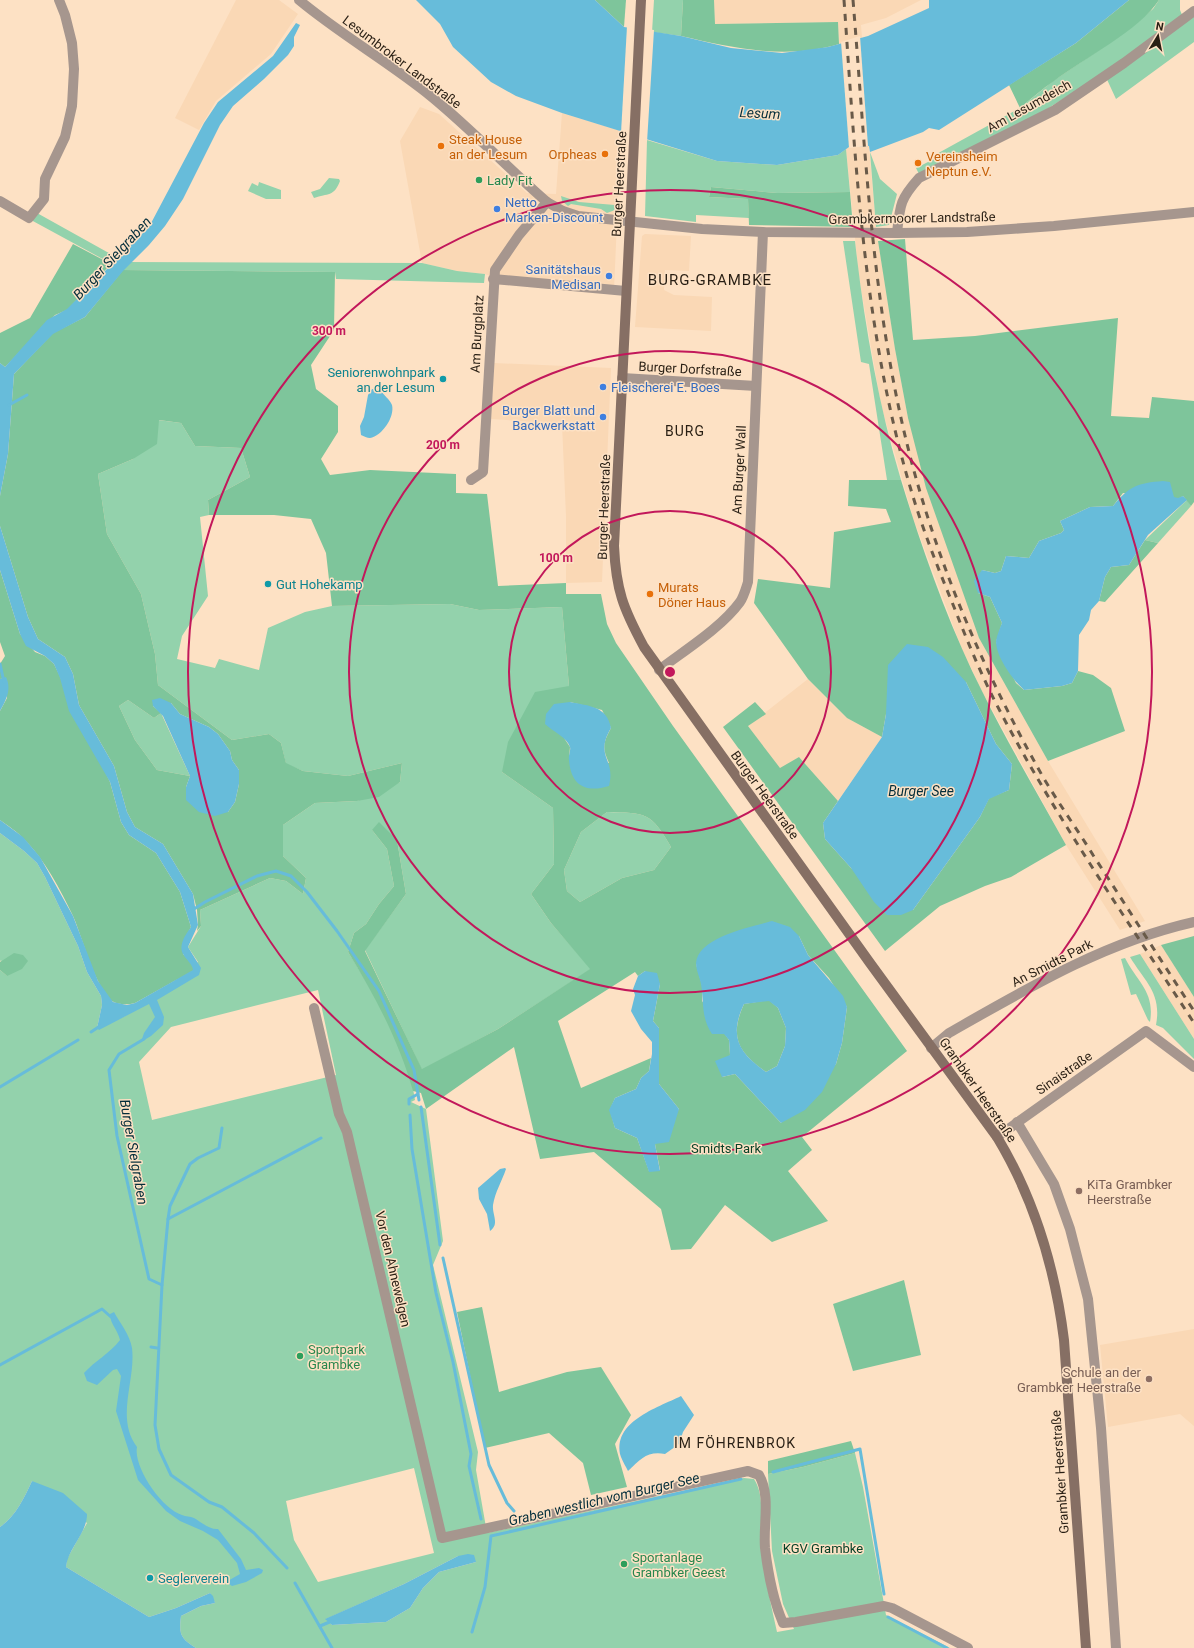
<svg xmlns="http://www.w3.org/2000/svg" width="1194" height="1648" viewBox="0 0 1194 1648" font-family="Roboto,sans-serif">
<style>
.built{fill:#fad8b5}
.green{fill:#93d2ac;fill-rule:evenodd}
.forest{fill:#7ec59b;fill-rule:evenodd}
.water{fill:#67bcda;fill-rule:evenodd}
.pier{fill:#fde1c4}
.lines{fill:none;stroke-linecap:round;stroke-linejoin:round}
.stream{stroke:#67bcda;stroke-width:3}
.minor{stroke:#a6968e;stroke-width:10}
.secondary{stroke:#866f64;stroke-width:10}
.rail{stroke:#695a49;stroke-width:3;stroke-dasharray:7 7;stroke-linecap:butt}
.ring{fill:none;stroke:#c2185b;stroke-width:2}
.food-dot{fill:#e8710a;stroke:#fde1c4;stroke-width:1.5}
.leisure-dot{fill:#2e9e5b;stroke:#fde1c4;stroke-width:1.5}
.shop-dot{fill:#3f7fe0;stroke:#fde1c4;stroke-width:1.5}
.culture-dot{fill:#0f9aa8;stroke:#fde1c4;stroke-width:1.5}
.education-dot{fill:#8d6e63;stroke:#fde1c4;stroke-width:1.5}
.labels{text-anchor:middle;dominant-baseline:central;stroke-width:3;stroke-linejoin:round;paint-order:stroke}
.street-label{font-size:13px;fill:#291f14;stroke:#fde1c4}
.food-label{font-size:13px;fill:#c56008;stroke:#fde1c4;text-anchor:start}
.leisure-label{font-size:13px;fill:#27864d;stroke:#fde1c4;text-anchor:start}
.shop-label{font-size:13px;fill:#366cbe;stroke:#fde1c4;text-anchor:start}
.culture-label{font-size:13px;fill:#0d838f;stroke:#fde1c4;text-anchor:start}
.park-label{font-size:13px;fill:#074127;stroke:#fde1c4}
.education-label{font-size:13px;fill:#785e54;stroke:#fde1c4;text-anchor:start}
.water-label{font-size:14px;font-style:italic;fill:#042e3b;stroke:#fde1c4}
.neighbourhood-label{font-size:14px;letter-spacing:1px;fill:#291f14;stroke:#fde1c4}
.quarter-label{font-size:15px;letter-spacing:1px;fill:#291f14;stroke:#fde1c4}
.centre{fill:#c2185b;stroke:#fde1c4;stroke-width:2}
.ring-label{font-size:12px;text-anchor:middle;font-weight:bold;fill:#c2185b;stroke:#fde1c4;stroke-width:3;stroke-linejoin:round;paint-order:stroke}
</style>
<rect width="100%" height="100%" fill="#fde1c4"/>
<g class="built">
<polygon points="236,0 279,0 298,14 271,54 216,101 199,130 175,118"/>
<polygon points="714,0 921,0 886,18 861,25 862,38 839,44 838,22 715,24"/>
<polygon points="420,107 439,114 527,193 556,194 562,113 621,131 614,290 495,278 485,274 457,271 422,263 400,141"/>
<polygon points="869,146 876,227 895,349 908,418 979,638 1048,761 1145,921 1120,930 1066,845 983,693 961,647 913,518 881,405 859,277 846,149 849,147"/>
<polygon points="645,234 691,236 689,271 665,270 664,290 674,295 712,297 711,331 635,327 642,236"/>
<polygon points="494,363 611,368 602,582 566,583 566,516 562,424 491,419"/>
<polygon points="808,679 847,718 882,737 838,801 799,757 780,769 748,726"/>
<polygon points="1161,945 1194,997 1194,1039 1140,954"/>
<polygon points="1194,1329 1194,1426 1180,1414 1108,1427 1100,1345"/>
</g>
<g class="green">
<polygon points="654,0 683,0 681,36 652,32"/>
<polygon points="1159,0 1180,0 1180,10 1185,22 1194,16 1194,42 1116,99 1104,73 1036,116 919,174 916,168 934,159 933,156 1020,108 1053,81 1117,38 1153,9"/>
<polygon points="647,140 717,161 777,165 838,155 846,149 850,192 777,193 711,187 709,197 748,199 749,218 696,215 696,222 645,216"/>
<polygon points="870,152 880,179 897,194 889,225 876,227"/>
<path d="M 329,178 L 339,179 L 340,181 C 334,197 328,193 314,198 L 311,192 L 320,189 Z"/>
<polygon points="259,182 281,190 281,199 266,199 248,191 252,183 258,186"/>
<polygon points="561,196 579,202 615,205 615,210 607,213 601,209 571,204 568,206 562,201"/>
<polygon points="37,213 125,262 422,263 457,271 485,274 484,283 336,279 335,272 123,270 31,220"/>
<path d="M 843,241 L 855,241 C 864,322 878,403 901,480 L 887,480 L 869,364 L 861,362 Z"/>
<path d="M 158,420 L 181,423 L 195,446 L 241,448 L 250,477 L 208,500 L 209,515 L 200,517 L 208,596 L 182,636 L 177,659 L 215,668 L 219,659 L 259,670 L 268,628 L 305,612 L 332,606 L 450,604 L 479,610 L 562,607 L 569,686 L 502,772 L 553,808 L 554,864 L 531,894 L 551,923 L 591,969 L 498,1029 L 422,1070 L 365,950 L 406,894 L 397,840 L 372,830 L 387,849 L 394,886 L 379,904 L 366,924 L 354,933 L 348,952 C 374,993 408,1051 415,1100 L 411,1102 L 426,1109 L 443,1241 L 433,1265 L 478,1452 L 476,1470 L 487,1533 L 744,1478 L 754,1479 C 767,1499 758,1528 761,1551 C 765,1578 771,1605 777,1632 L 794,1629 L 783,1604 L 772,1551 L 768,1474 L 803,1467 L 855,1453 L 863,1487 L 886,1615 L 950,1648 L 196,1648 C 180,1638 179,1634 181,1616 L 201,1606 L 215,1603 L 210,1593 L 176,1608 L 149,1617 L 66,1567 L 67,1559 L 87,1523 L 32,1481 C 24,1498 16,1516 0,1527 L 0,970 L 7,976 L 1,960 L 0,962 L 0,833 L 24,851 L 37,863 L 45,877 L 78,946 L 87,972 L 101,996 L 102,1005 L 97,1028 L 123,1017 L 146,1004 L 198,962 L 188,947 L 201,926 L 200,910 L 270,878 L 286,881 L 303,894 L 306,878 L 283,856 L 283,825 L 315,803 L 357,801 L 400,782 L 402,763 L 348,776 L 303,771 L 286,764 L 281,743 L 269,734 L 232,740 L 158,685 L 155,654 L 141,594 L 107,534 L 98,474 L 133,459 ZM 318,990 L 336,1075 L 152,1120 L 139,1062 L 171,1027 ZM 414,1468 L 434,1553 L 318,1582 L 294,1540 L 286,1501 ZM 458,1556 L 476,1562 L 439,1572 L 423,1588 L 410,1608 L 386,1622 L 332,1625 L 326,1619 L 404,1584 Z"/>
<polygon points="1187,500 1191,506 1158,543 1145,540"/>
<polygon points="128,700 154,718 161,713 190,776 157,770 135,740 119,706"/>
<path d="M 607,812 C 646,813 651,812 671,847 L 654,870 L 622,878 L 580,902 L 567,891 L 564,870 L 581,832 Z"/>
<path d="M 1140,954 L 1194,1039 L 1194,1059 L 1163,1028 L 1156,1025 C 1162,993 1145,982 1130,957 Z"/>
<path d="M 1125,958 C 1138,983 1155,992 1150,1022 L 1148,1020 L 1136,994 L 1131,995 L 1121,959 Z"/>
</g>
<g class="forest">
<polygon points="595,0 626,0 624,27"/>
<path d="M 683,0 L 714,0 L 715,24 L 838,22 L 839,44 C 786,60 733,48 681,36 Z"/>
<path d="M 1129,0 L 1159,0 C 1140,30 1083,59 1054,81 C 1042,89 1031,99 1020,108 L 1009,85 L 1076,43 Z"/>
<polygon points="711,187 777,193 850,192 853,227 749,225 748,199 709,197"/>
<polygon points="905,239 913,340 975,336 1118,318 1111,416 1149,418 1152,397 1194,401 1194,502 1191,506 1183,496 1178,499 1123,493 1113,506 1090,507 1060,521 1064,530 1061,533 1039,541 1029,558 1006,556 1001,571 995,573 982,570 978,593 990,597 1002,623 996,642 1016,683 1024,690 1062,686 1072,683 1078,671 1093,675 1111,688 1125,731 1048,761 979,638 926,488 908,418 895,349 878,241"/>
<polygon points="73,244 111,264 67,310 55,315 5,367 0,363 0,333 30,318"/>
<path d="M 123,270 L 335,272 L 334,330 L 311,365 L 316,389 L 338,406 L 338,432 L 321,459 L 330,475 L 370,470 L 456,474 L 456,493 L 487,494 L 498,586 L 566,583 L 566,594 L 601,594 L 607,624 L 616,643 L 673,726 L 907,1051 L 802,1137 L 812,1150 L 788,1171 L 828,1221 L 772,1242 L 725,1205 L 691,1249 L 671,1250 L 661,1209 L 594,1152 L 540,1159 L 514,1047 L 426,1109 L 421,1093 L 413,1091 C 399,1041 375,996 348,952 L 354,933 L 366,924 L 379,904 L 394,886 L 387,849 L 372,830 L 379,822 L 397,840 L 406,894 L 365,951 L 422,1069 L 498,1029 L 590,969 L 551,923 L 531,894 L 554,864 L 553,808 L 502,772 L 508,742 L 535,692 L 569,686 L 562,607 L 479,610 L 450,604 L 332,606 L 326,553 L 311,519 L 274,515 L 209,515 L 208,500 L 250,477 L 241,448 L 195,446 L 181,423 L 159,420 L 157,444 L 133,459 L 98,474 L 107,534 L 141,594 L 155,654 L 158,685 L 232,740 L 269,734 L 281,743 L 286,763 L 303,771 L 348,776 L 402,763 L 400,782 L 379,797 L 357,801 L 315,803 L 283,825 L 283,856 L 306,878 L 303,894 L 286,881 L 270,878 L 200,910 L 201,926 L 197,931 L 198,925 L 197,910 L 193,894 L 163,844 L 135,827 L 127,812 L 114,766 L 79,705 L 73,674 L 65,657 L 38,639 L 28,617 L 0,526 L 0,496 L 8,454 L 14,374 L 53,333 L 85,317 ZM 128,700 L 154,718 L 161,713 L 153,706 L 171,703 L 180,714 L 209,727 L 218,734 L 230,751 L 232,760 L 239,770 L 239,784 L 235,802 L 228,812 L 186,787 L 190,776 L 157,770 L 135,740 L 119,706 ZM 570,702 L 602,710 L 611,728 C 603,743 602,748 609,763 L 569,759 L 570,747 L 564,738 ZM 607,812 C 646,813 651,812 671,847 L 654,870 L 622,878 L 580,902 L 567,891 L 564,870 L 581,832 ZM 799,936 L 808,955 L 829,978 L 847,1007 L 842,1043 L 836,1064 L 781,1123 L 735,1074 L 722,1077 L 730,1055 L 729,1040 L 702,1001 L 702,985 L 696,964 ZM 645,971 L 660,984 L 653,1021 L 659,1028 L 659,1084 L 679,1109 L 655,1144 L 660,1170 L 649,1171 L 637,1138 L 615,1128 L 610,1110 L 615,1098 L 636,1089 L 641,1078 L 649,1071 L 651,1058 L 581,1088 L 558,1021 L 635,972 L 638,976 Z"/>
<path d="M 849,480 L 901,480 C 923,552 949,626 983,693 C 1008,744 1038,794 1066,845 L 1011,877 L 985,886 L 940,906 L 885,951 L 723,727 L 755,702 L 766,714 L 748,726 L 780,768 L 799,757 L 838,801 L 823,823 L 825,839 L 851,868 L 913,910 L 980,817 L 989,798 L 1009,790 L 1012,764 L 996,744 L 966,682 L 886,714 L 882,737 L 847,718 L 808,679 L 754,603 L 758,579 L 830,588 L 834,532 L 891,522 L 886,509 L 848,506 Z"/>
<polygon points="1145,540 1158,543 1105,602 1099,601 1105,577 1111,567 1129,565"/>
<path d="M 0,570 L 20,634 L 35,652 L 45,656 L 54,664 L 110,782 L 121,822 L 129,835 L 156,853 L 180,892 L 191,927 L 186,936 L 183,954 L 192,964 L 194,970 L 135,1003 C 128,1005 118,1005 112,1001 C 95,988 82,936 73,916 C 60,889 45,860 24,839 C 18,832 8,826 0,820 L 0,711 L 7,698 L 6,678 L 0,679 L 0,664 L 5,656 L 0,642 Z"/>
<polygon points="1194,936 1194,997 1161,945"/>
<polygon points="14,953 23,955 28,961 22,969 7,976 0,970 0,962"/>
<path d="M 769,1000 L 778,1008 L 786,1028 L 785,1046 L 777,1066 L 766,1072 C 738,1052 729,1037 744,1004 Z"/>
<polygon points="904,1280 921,1355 853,1371 833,1304"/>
<polygon points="482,1307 499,1392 567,1372 601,1367 631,1415 615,1444 627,1487 591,1495 583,1463 549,1433 485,1448 457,1312"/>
<polygon points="851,1441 855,1453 803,1467 768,1474 768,1461"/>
</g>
<g class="water">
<polygon points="416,0 595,0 624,27 681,36 731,48 782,53 828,47 868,36 929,8 929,0 1129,0 1076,43 939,130 929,128 923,132 870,152 869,146 849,147 838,155 777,165 717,161 562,113 516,96 491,82 453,47 440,24"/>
<polygon points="296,23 300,25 294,37 294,46 288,55 264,79 233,106 220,125 183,199 165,226 149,245 123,271 85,317 53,334 14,374 8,454 0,496 0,363 5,367 47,320 67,309 149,227 204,123 218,102 273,56"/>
<path d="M 372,389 L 380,390 C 383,394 390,400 392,405 C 395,417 382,436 370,438 C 367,438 364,436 361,435 L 360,426 L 364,417 L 368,395 Z"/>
<path d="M 1163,481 L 1170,482 L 1174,497 L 1178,498 L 1183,496 L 1187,500 L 1148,535 L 1129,565 L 1111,567 L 1105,577 L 1099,601 L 1091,610 L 1089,620 L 1079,635 L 1078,671 L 1072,683 L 1062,686 L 1024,690 C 1013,680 996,657 996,641 C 997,635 1000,628 1002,623 L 990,597 L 978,593 L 974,581 L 982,570 L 995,573 L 1001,571 L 1006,556 L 1029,558 L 1039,541 L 1061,533 L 1064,530 L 1060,521 L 1090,507 L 1113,506 C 1129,486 1138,483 1163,481 Z"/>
<path d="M 0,526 L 28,617 L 38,639 L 65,657 L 73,674 L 79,705 L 114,766 L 127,812 L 135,827 L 163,844 L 193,894 L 198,925 L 188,947 L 201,968 L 199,975 L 157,1000 L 164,1017 L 163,1025 L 151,1036 L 141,1042 L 144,1033 L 155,1017 L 149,1004 L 99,1030 L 97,1028 L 102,1005 L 101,996 L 87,972 L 78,946 L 45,877 L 37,863 L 24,851 L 0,833 L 0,820 L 23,837 L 40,857 L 73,916 L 98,981 L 113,1002 L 127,1005 L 135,1003 L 193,970 C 192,963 186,960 183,954 C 178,945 186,934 191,927 L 180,892 L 156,853 L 129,835 L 121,822 L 110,782 L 69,711 L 60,678 L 54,664 L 45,656 L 26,646 L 20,634 L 0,570 Z"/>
<polygon points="907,644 928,647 943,657 966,682 996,744 1012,764 1009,790 989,799 980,817 913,910 901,915 887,915 874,902 851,868 825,839 823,823 882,737 886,714 888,665"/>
<path d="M 6,677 C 12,690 6,700 0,711 L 0,679 Z"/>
<polygon points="160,698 171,703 180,714 209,727 218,734 230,751 232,760 239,770 239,784 235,802 228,812 215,816 199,812 186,800 186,787 190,776 163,716 153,706 152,700"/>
<path d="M 570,702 C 589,706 607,706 611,728 C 594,757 616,758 609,786 C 586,793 571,786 569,760 C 568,756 571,751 570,747 C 567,737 552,731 545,724 L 546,714 L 554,704 Z"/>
<path d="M 772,921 L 790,927 L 799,936 L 808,955 L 843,996 L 847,1007 L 842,1043 L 836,1064 L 822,1092 L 805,1110 L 781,1123 L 735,1074 L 722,1077 L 715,1061 L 730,1055 L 729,1040 L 724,1034 L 712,1034 C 701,1018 704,1002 701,984 C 700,978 696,970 696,963 C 698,937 751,927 772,921 ZM 769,1001 L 778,1008 L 786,1028 L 785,1046 L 777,1066 L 766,1072 C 738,1052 729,1036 744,1004 Z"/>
<polygon points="645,971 657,973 660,984 653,1021 659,1028 659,1084 679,1109 669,1142 655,1144 660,1171 649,1172 637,1138 615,1128 609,1110 615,1098 636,1089 641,1078 649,1071 652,1054 652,1042 641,1029 631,1011 635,995 633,989 638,976"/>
<path d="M 505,1168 L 506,1169 C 502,1181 495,1192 493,1205 C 492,1215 500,1224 490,1231 L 487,1214 L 479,1199 L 478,1188 L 500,1169 Z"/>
<path d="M 114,1312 C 120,1323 130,1335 132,1348 C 136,1380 115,1418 137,1447 C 133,1467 162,1509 182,1515 C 186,1517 190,1516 194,1518 C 201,1522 210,1530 218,1529 L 241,1559 L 246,1570 L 259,1568 L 263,1570 L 262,1573 L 246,1582 L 232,1586 L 226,1582 L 240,1574 L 237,1563 L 218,1540 L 203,1531 L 180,1521 L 166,1511 L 138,1480 L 116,1411 L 121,1376 L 117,1369 L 113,1370 L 97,1385 L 87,1381 L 84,1373 C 95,1361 110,1353 120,1340 C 118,1330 110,1324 110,1314 Z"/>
<path d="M 681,1396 L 694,1415 L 683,1432 L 679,1444 L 665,1454 C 647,1451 641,1459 628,1471 C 626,1467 623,1462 621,1457 C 611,1422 657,1408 681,1396 Z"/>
<path d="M 32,1481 L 63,1493 L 87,1514 C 87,1534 68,1548 66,1567 L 149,1617 L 176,1608 L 210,1593 L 213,1596 L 215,1603 L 201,1606 L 181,1616 C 179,1634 180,1638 196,1648 L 0,1648 L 0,1527 C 16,1516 24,1498 32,1481 Z"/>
<polygon points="468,1554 474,1555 476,1562 439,1572 423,1588 410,1608 386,1622 332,1625 325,1619 404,1584 458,1556"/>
</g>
<g class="pier">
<polygon points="627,26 654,30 647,142 621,133"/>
<polygon points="860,36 868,146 849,148 841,42"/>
</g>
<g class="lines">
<g class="stream">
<polyline points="9,405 27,395"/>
<polyline points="0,664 4,682"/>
<polyline points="194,909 205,902 257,876 276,871 291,876 307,892 337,931 379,991 414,1070 418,1094 409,1099 409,1104"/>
<polyline points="91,1032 100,1026"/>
<polyline points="144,1039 119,1054 109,1070 117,1136 149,1279 162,1285 155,1425 159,1449 171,1475 209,1502 222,1507 254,1533 287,1568"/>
<polyline points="0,1087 78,1040"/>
<polyline points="418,1094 419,1100"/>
<polyline points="421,1107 440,1245"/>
<polyline points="410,1115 412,1149 436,1293 453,1362 471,1454 469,1466 481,1519"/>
<polyline points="168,1219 170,1206 190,1164 198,1158 219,1148 222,1128"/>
<polyline points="443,1258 489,1465 507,1503 514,1511"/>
<polyline points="162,1285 168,1219 321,1138"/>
<polyline points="151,1347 157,1348"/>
<polyline points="0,1365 102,1309 111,1317"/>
<polyline points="773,1472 860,1449 884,1594"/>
<polyline points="295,1583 332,1648"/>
<polyline points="888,1617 947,1648"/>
<polyline points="320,1626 332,1621"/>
<polyline points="472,1632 485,1587 491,1536 741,1479"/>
</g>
<g class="minor">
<path d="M 299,0 C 341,35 389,62 432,97 C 472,130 508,168 547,202 L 563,211 L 578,216 L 702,229 L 763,232 L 897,233 L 967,232 L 1054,226 L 1194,212"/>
<polyline points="0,201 29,218 44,199 45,179 65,137 72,106 74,69 72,43 65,15 59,0"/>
<path d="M 897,233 C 900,205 900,199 919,178 L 1055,110 L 1124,63 L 1194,11"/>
<polyline points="493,279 626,291"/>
<polyline points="622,378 756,386"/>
<polyline points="471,480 483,472 495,270 519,235 547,202"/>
<path d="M 659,670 C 685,650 721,628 740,602 C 744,596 746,588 748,582 L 763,232"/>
<path d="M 314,1008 L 339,1114 L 347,1132 L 442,1538 L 748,1471 L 759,1475 C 771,1496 763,1524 765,1548 C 768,1573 773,1600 783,1623 L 796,1622 L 884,1606 L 892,1608 L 968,1648"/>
<path d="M 931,1048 L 949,1033 C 1028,988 1105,942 1194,922"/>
<polyline points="1017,1122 1054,1184 1070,1229 1088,1299 1101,1428 1116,1648"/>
<polyline points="997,1137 1146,1031 1194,1067"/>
</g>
<path class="secondary" d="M 641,0 L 614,546 C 616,590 623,608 644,647 L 870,963 L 997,1137 C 1035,1200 1055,1268 1064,1340 L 1086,1648"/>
<g class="rail">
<path d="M 844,0 C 856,169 864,340 915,503 C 926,538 940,573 954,607 C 968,643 983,679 1001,713 C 1058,821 1128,921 1194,1023"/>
<path d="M 853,0 C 867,169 873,339 923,502 C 952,598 994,690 1043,777 C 1059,804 1077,829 1093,855 C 1127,907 1160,959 1194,1011"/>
</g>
</g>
<g class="ring">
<circle cx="670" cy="672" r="161"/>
<circle cx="670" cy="672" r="321"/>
<circle cx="670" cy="672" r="482"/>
</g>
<g class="food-dot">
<circle cx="441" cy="146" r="4"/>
<circle cx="605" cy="154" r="4"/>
<circle cx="918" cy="163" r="4"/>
<circle cx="650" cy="594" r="4"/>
</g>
<g class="leisure-dot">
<circle cx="479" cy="180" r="4"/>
<circle cx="300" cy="1356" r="4"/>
<circle cx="624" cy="1564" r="4"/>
</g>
<g class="shop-dot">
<circle cx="497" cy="209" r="4"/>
<circle cx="609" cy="276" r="4"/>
<circle cx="603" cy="387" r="4"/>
<circle cx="603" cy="417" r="4"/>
</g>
<g class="culture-dot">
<circle cx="443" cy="379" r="4"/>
<circle cx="268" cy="584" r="4"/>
<circle cx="150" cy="1578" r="4"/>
</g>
<g class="education-dot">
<circle cx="1079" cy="1191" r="4"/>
<circle cx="1149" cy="1379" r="4"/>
</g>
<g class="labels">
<g class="street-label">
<text transform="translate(402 62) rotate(37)">Lesumbroker Landstraße</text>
<text transform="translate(1029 106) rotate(-29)">Am Lesumdeich</text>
<text transform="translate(619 184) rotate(-87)">Burger Heerstraße</text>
<text transform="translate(912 218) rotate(-1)">Grambkermoorer Landstraße</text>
<text transform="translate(477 334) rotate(-87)">Am Burgplatz</text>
<text transform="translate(690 369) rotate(3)">Burger Dorfstraße</text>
<text transform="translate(739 470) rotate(-87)">Am Burger Wall</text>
<text transform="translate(604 507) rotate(-88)">Burger Heerstraße</text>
<text transform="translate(765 795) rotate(54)">Burger Heerstraße</text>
<text transform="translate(1052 963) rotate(-27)">An Smidts Park</text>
<text transform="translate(1064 1073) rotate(-35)">Sinaistraße</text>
<text transform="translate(978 1090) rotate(55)">Grambker Heerstraße</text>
<text transform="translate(393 1269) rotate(77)">Vor den Ahnewelgen</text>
<text transform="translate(1060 1472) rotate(-94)">Grambker Heerstraße</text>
</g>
<g class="food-label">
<text x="449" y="139">Steak House<tspan x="449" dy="15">an der Lesum</tspan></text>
<text x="597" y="154" text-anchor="end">Orpheas</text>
<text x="926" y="156">Vereinsheim<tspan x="926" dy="15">Neptun e.V.</tspan></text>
<text x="658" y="587">Murats<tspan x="658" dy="15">Döner Haus</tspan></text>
</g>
<g class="leisure-label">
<text x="487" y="180">Lady Fit</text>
<text x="308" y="1349">Sportpark<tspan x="308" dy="15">Grambke</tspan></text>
<text x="632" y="1557">Sportanlage<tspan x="632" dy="15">Grambker Geest</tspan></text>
</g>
<g class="shop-label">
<text x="505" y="202">Netto<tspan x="505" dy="15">Marken-Discount</tspan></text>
<text x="601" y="269" text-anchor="end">Sanitätshaus<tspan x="601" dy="15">Medisan</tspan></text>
<text x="611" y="387">Fleischerei E. Boes</text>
<text x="595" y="410" text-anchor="end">Burger Blatt und<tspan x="595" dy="15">Backwerkstatt</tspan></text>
</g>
<g class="culture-label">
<text x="435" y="372" text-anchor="end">Seniorenwohnpark<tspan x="435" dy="15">an der Lesum</tspan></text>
<text x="276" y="584">Gut Hohekamp</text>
<text x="158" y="1578">Seglerverein</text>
</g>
<g class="park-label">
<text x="726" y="1148">Smidts Park</text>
<text x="823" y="1548">KGV Grambke</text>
</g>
<g class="education-label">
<text x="1087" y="1184">KiTa Grambker<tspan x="1087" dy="15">Heerstraße</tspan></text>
<text x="1141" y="1372" text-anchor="end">Schule an der<tspan x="1141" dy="15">Grambker Heerstraße</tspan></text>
</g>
<g class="water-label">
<text transform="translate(760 113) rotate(3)">Lesum</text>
<text transform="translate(112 258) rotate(-47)">Burger Sielgraben</text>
<text x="921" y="791">Burger See</text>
<text transform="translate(134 1152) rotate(80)">Burger Sielgraben</text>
<text transform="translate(604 1499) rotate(-13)">Graben westlich vom Burger See</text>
</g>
<g class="neighbourhood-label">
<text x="685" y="431">BURG</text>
<text x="735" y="1443">IM FÖHRENBROK</text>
</g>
<g class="quarter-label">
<text x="710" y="280">BURG-GRAMBKE</text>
</g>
</g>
<circle cx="670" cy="672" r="6" class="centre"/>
<g class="ring-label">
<text x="329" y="335">300 m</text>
<text x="443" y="449">200 m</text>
<text x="556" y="562">100 m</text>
</g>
<g transform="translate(1158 36) rotate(10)" stroke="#fde1c4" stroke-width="3" paint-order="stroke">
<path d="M0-3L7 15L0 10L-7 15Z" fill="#291f14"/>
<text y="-6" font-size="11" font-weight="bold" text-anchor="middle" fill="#291f14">N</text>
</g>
</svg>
